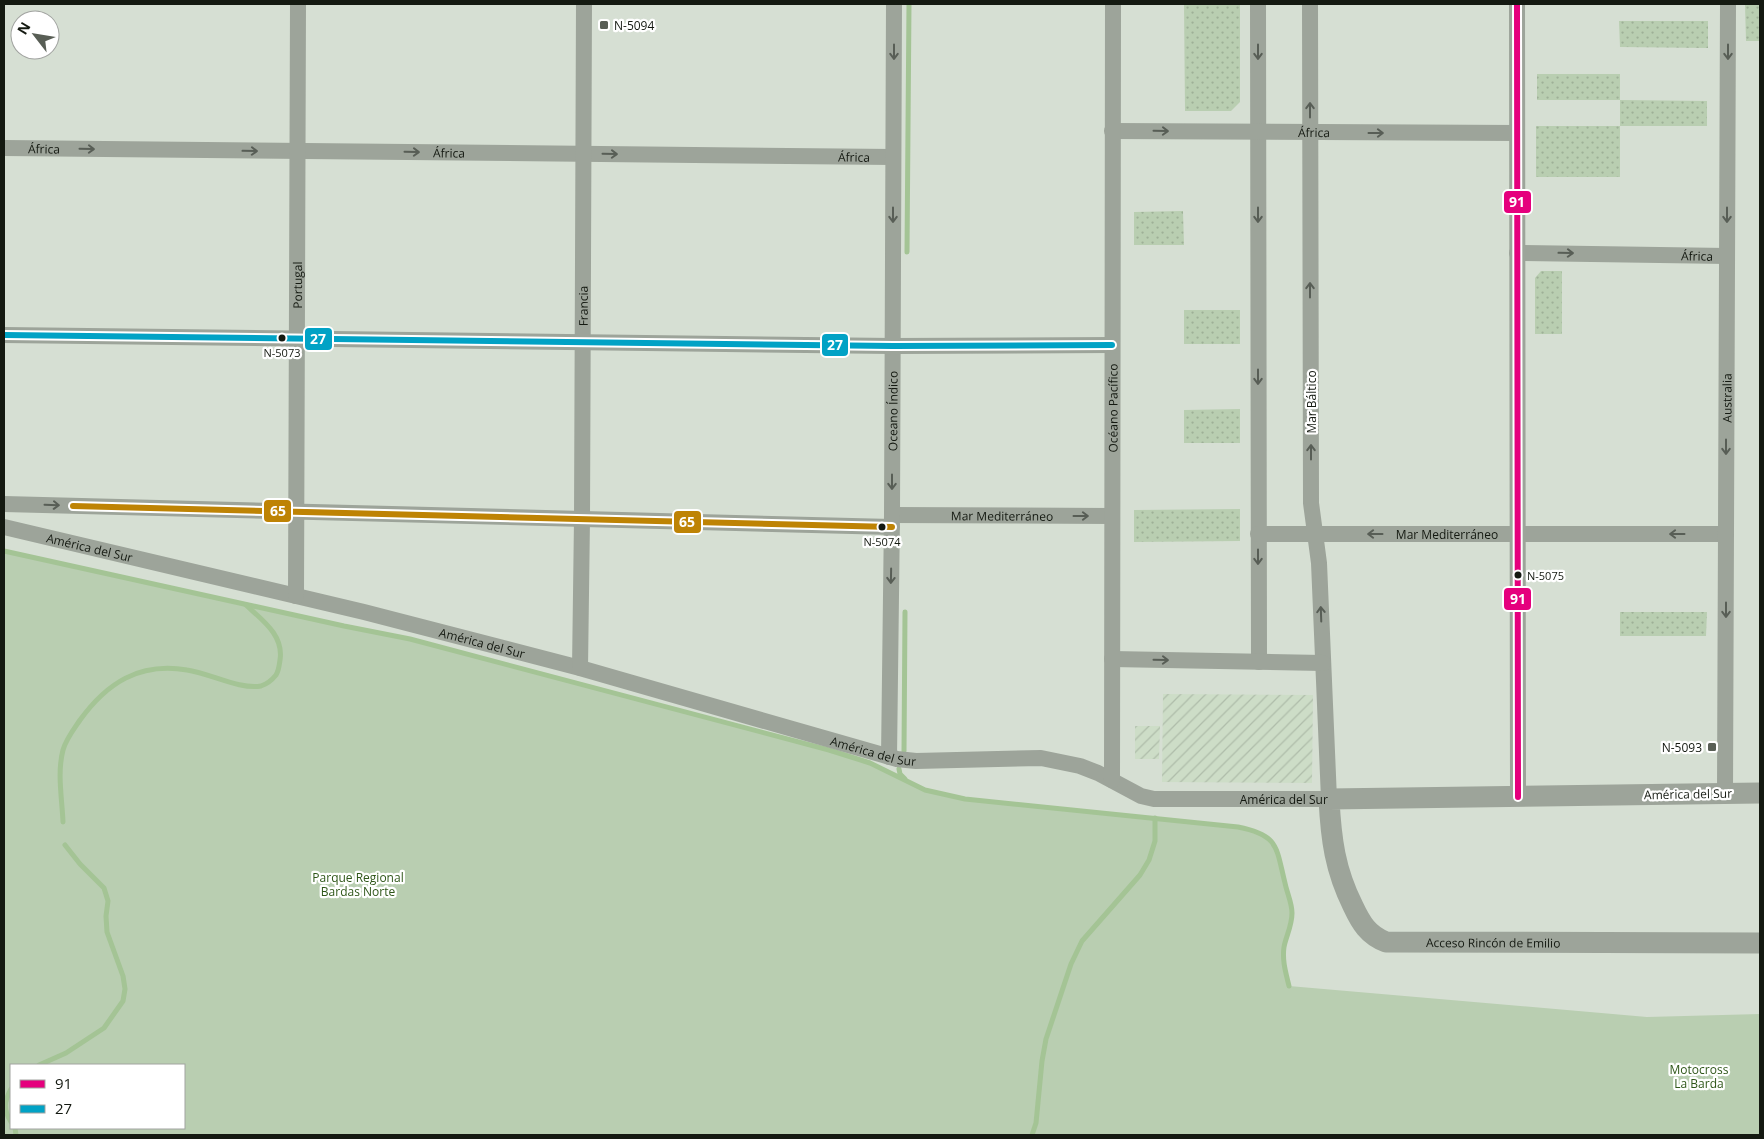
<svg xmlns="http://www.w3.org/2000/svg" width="1764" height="1139" viewBox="0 0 1764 1139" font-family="'Open Sans',sans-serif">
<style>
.industrial{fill:url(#industrial-furrows)}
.grass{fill:url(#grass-dots)}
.park{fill:#b9ceb1;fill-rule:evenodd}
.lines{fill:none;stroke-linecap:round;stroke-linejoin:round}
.stream{stroke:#a4c495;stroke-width:5}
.minor{stroke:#9da49a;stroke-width:16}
.tertiary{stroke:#9da49a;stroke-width:21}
.bus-1-casing{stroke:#fff;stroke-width:10}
.bus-2-casing{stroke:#fff;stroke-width:10}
.bus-3-casing{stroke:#fff;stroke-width:10}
.bus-1{stroke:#e5007d;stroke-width:6}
.bus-2{stroke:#01a2c5;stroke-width:6}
.bus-3{stroke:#be8304;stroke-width:6}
.oneway{stroke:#585e56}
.poi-dot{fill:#585e55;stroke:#fff;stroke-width:2}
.bus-dot{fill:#141911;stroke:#fff;stroke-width:2}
.labels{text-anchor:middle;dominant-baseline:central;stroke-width:4.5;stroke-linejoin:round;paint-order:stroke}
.bus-label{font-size:11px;fill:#141911;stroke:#fff}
.poi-label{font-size:12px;fill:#141911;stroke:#fff;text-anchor:start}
.street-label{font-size:12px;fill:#141911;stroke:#fff}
.park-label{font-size:12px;fill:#2e5618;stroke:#fff}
.line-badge{stroke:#fff;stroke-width:2}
.badge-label{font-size:14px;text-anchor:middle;font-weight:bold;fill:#fff}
</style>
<defs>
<pattern id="industrial-furrows" width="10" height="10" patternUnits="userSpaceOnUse" patternTransform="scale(1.25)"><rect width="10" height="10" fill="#cdddc7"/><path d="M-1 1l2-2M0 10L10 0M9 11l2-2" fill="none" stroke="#afbdaa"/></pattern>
<pattern id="grass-dots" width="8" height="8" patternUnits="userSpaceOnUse" patternTransform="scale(1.25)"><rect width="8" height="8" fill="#b9ceb1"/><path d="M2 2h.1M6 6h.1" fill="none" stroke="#9eb097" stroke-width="1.8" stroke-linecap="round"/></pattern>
</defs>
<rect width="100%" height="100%" fill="#d6dfd3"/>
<g class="industrial">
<polygon points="1163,694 1313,695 1312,783 1162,782"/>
<polygon points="1135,726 1160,726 1159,759 1135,759"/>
</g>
<g class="grass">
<polygon points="1184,4 1240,4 1240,102 1231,111 1185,111"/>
<polygon points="1745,4 1760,4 1760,41 1746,41"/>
<polygon points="1619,21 1708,21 1708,48 1620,47"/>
<polygon points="1537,74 1620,74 1620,100 1707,101 1707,126 1620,126 1620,177 1536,177 1536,126 1620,126 1620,100 1537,100"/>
<polygon points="1183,211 1184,245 1134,245 1134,212"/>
<polygon points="1541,271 1562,271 1562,334 1535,334 1535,278"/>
<rect x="1184" y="310" width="56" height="34"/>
<polygon points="1240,409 1240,443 1184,443 1184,410"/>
<polygon points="1240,509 1240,541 1134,542 1134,510"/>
<polygon points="1620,612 1707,612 1706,636 1620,636"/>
</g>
<path class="park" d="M 4,551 L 344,626 L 410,639 L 829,750 L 870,763 L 925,790 L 965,799 L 1238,827 C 1279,835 1276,847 1285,883 C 1287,893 1292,903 1292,913 C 1292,926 1286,936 1284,947 C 1282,960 1286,973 1289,986 L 1647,1017 L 1760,1014 L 1760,1135 L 4,1135 ZM 11,1065 L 184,1065 L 184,1128 L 11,1128 Z"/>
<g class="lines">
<g class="stream">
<polyline points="907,252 909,4"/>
<path d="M 4,551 L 344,626 L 410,639 L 829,750 L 870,763 L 925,790 L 965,799 L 1238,827 C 1279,835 1276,847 1285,883 C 1287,893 1292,903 1292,913 C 1292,926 1286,936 1284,947 C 1282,961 1286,973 1289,986"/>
<polyline points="904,751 905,612"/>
<polyline points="899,769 900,774 905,779"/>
<path d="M 63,822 C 62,798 57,773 63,750 C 66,739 74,729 80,720 C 107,683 139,662 187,670 C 209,673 240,690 261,686 C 267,684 272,680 276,675 C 279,670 279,666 280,660 C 284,635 262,620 246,605"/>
<polyline points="39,1065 66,1053 104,1028 123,1001 125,989 123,976 107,932 106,916 108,901 104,888 80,864 65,845"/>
<path d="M 11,1089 C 4,1102 3,1109 11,1122"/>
<polyline points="15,1128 16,1135"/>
<polyline points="1032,1135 1036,1123 1042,1061 1046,1039 1071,964 1082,941 1140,875 1149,860 1155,841 1155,818"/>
</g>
<g class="minor">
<polyline points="1258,4 1259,662"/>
<polyline points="1517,4 1518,797"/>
<path id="s1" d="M 1112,131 L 1517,133"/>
<path id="s2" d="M 4,148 L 893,157"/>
<path id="s3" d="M 1517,253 L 1727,256"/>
<polyline points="4,335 893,346 1112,345"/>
<polyline points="4,504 892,527"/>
<path id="s4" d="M 892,515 L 1112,516"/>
<path id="s5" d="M 4,527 L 364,612 L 580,668 L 897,759 L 916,761 L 1041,758 L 1080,766 L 1098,773 L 1141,796 L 1154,799 L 1329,799 L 1319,563 L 1311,503 L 1310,4"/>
<path id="s6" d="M 1258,534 L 1726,534"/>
<path id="s7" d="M 296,596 L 298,4"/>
<polyline points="1112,659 1323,663"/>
<path id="s8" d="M 580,668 L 582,519 L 584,4"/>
<path id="s9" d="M 889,757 L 892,515 L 894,4"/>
<path id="s10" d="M 1112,780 L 1113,4"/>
<path id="s11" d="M 1725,793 L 1728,4"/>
</g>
<path class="tertiary" id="s12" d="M 1760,793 L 1329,799 C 1331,839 1335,870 1353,906 C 1361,923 1368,935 1386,942 L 1760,943"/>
<defs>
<polyline id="bus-1" points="1517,4 1518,797"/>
<polyline id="bus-2" points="4,335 893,346 1112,345"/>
<polyline id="bus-3" points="73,506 892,527"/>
</defs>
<use href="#bus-1" class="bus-1-casing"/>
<use href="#bus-2" class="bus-2-casing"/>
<use href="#bus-3" class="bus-3-casing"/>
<use href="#bus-1" class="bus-1"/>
<use href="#bus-2" class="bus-2"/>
<use href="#bus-3" class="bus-3"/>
</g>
<defs><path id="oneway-shaft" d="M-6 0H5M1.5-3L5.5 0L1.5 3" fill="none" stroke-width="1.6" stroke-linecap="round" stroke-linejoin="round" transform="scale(1.25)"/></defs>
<g class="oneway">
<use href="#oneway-shaft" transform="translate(894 52) rotate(90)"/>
<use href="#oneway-shaft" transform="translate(1258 52) rotate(90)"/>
<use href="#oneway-shaft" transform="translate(1728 52) rotate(90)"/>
<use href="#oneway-shaft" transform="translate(1310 110) rotate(-90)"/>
<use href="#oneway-shaft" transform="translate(1161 131) rotate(1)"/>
<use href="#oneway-shaft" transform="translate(1376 133)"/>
<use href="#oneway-shaft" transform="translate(87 149) rotate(1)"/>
<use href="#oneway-shaft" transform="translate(250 151) rotate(1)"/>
<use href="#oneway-shaft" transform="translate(412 152) rotate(1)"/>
<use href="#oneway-shaft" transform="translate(610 154) rotate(1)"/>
<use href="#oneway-shaft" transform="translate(893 215) rotate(90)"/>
<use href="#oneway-shaft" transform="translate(1258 215) rotate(90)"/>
<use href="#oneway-shaft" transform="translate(1727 215) rotate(90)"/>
<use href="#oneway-shaft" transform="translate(1566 253) rotate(1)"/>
<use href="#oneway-shaft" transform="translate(1310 290) rotate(-90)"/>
<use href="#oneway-shaft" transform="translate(1258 377) rotate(90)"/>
<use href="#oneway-shaft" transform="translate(1726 447) rotate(90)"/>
<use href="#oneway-shaft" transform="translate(1311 452) rotate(-90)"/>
<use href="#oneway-shaft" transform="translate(892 482) rotate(90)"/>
<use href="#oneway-shaft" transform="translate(52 505) rotate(2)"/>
<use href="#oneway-shaft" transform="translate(1081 516)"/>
<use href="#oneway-shaft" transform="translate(1375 534) rotate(-180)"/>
<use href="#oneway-shaft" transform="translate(1677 534) rotate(-180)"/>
<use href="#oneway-shaft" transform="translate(1258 557) rotate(90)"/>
<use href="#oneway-shaft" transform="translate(891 576) rotate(91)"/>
<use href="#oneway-shaft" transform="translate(1726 610) rotate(90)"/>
<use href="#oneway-shaft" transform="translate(1321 614) rotate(-92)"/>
<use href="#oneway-shaft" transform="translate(1161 660) rotate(1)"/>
</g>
<g class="poi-dot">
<rect x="599" y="20" width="10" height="10" rx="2.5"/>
<rect x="1707" y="742" width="10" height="10" rx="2.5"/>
</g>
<g class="bus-dot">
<circle cx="282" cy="338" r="4.5"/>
<circle cx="882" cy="527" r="4.5"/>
<circle cx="1518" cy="575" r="4.5"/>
</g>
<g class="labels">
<g class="bus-label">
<text x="282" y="352">N-5073</text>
<text x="882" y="541">N-5074</text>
<text x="1527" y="575" text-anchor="start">N-5075</text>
</g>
<g class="poi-label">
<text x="614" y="25">N-5094</text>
<text x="1702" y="747" text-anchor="end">N-5093</text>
</g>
<g class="street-label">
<text stroke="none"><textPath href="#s1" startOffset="202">África</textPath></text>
<text stroke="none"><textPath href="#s2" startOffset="40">África</textPath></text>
<text stroke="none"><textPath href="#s2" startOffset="445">África</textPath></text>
<text stroke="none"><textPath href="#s2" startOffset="850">África</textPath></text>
<text stroke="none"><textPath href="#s3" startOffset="180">África</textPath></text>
<text stroke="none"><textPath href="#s7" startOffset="311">Portugal</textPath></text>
<text stroke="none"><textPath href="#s8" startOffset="362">Francia</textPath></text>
<text stroke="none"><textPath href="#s11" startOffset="395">Australia</textPath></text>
<text transform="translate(1311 402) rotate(-90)">Mar Báltico</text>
<text stroke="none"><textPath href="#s10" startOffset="372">Océano Pacífico</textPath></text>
<text stroke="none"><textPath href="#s9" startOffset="346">Oceano Índico</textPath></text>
<text stroke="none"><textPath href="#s4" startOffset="110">Mar Mediterráneo</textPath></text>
<text stroke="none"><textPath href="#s6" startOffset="189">Mar Mediterráneo</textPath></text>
<text stroke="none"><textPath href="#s5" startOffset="88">América del Sur</textPath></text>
<text stroke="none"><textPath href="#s5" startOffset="492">América del Sur</textPath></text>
<text stroke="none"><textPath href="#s5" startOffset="898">América del Sur</textPath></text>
<text transform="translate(1688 794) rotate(-1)">América del Sur</text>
<text stroke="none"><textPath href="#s5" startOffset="1318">América del Sur</textPath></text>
<text stroke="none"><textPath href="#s12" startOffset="699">Acceso Rincón de Emilio</textPath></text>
</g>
<g class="park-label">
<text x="358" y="877">Parque Regional<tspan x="358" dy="14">Bardas Norte</tspan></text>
<text x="1699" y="1069">Motocross<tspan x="1699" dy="14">La Barda</tspan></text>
</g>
</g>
<g class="line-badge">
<rect x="1503" y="190" width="29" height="24" rx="5" fill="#e5007d"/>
<rect x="304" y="327" width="29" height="24" rx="5" fill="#01a2c5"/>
<rect x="821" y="333" width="28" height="24" rx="5" fill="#01a2c5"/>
<rect x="263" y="499" width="29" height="24" rx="5" fill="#be8304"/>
<rect x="673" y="510" width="29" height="24" rx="5" fill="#be8304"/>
<rect x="1503" y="587" width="29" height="24" rx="5" fill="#e5007d"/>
</g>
<g class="badge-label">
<text x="1517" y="207">91</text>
<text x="318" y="344">27</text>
<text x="835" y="350">27</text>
<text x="278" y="516">65</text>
<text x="687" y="527">65</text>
<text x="1518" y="604">91</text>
</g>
<rect width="1764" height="1139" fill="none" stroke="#141911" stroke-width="10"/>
<rect x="10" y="1064" width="175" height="65" fill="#ffffff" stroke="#a1a3a0"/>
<rect x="20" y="1080" width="25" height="8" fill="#e5007d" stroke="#a1a3a0"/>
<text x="55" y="1089" font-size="15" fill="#141911">91</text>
<rect x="20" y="1105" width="25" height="8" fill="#01a2c5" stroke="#a1a3a0"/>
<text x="55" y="1114" font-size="15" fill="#141911">27</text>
<g transform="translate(35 35) rotate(301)"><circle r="24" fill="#ffffff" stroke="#a1a3a0"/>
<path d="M0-4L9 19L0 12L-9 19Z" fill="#585e55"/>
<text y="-8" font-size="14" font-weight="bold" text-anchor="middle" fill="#141911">N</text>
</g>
</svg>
